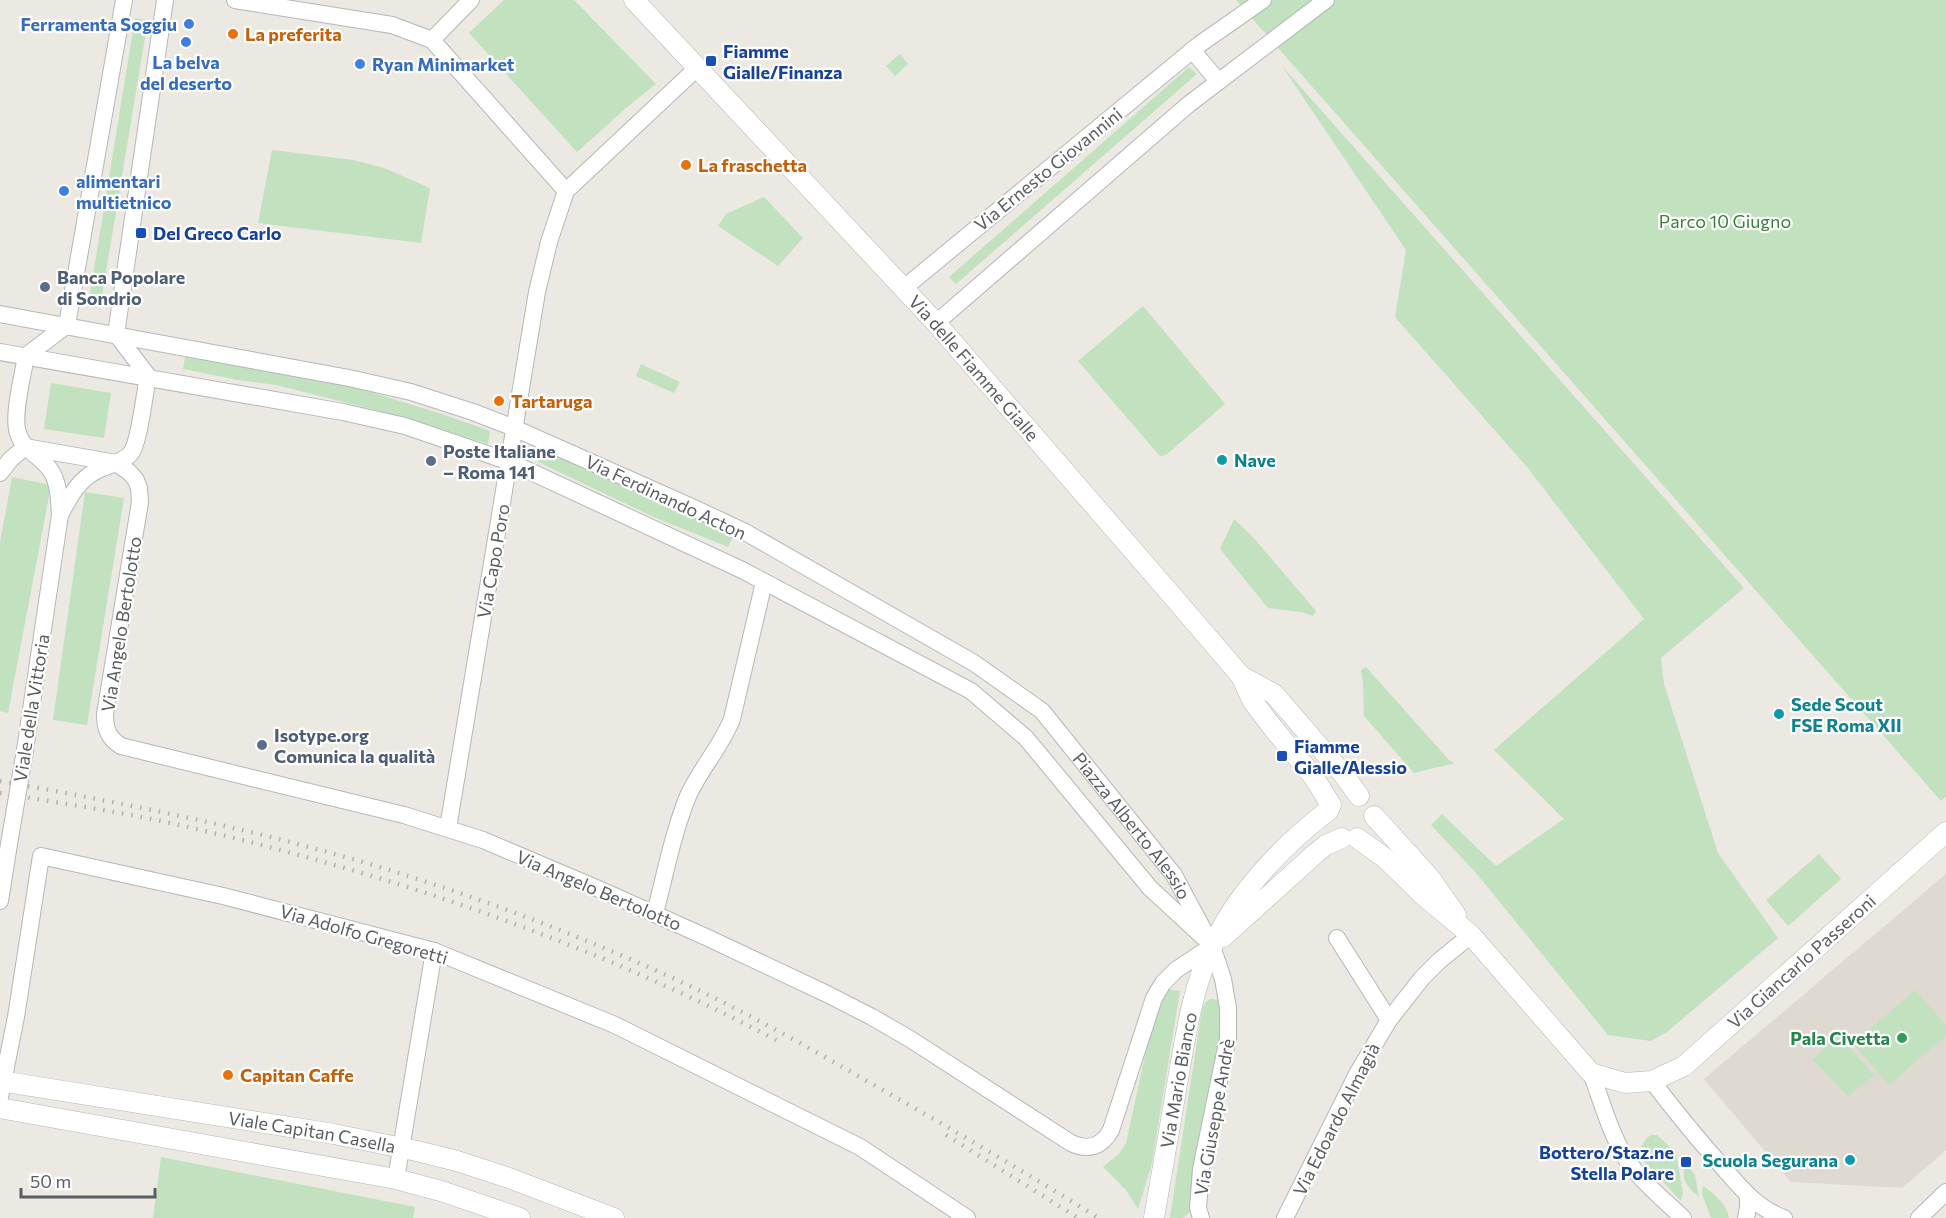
<svg xmlns="http://www.w3.org/2000/svg" width="1946" height="1218" viewBox="0 0 1946 1218" font-family="Commissioner,sans-serif">
<style>
.education{fill:#dedad2}
.green{fill:#c1e1bf}
.lines{fill:none;stroke-linecap:round;stroke-linejoin:round}
.minor-casing{stroke:#b4b7bb;stroke-width:18}
.tertiary-casing{stroke:#b4b7bb;stroke-width:21}
.minor{stroke:#fff;stroke-width:16}
.tertiary{stroke:#fff;stroke-width:20}
.rail{stroke:#b0b1b1;stroke-width:4.5;stroke-dasharray:1.5 8;stroke-linecap:butt}
.minor-bridge-casing{stroke:#b4b7bb;stroke-width:18;stroke-linecap:butt}
.minor-bridge{stroke:#fff;stroke-width:16}
.shop-dot{fill:#3f7fe0;stroke:#fff;stroke-width:2}
.food-dot{fill:#e8710a;stroke:#fff;stroke-width:2}
.transit-dot{fill:#1a4fb4;stroke:#fff;stroke-width:2}
.service-dot{fill:#5c6f8a;stroke:#fff;stroke-width:2}
.culture-dot{fill:#0f9aa8;stroke:#fff;stroke-width:2}
.leisure-dot{fill:#2e9e5b;stroke:#fff;stroke-width:2}
.labels{text-anchor:middle;dominant-baseline:central;stroke-width:4.5;stroke-linejoin:round;paint-order:stroke}
.shop-label{font-size:18px;font-weight:bold;fill:#366cbe;stroke:#fff;text-anchor:start}
.food-label{font-size:18px;font-weight:bold;fill:#c56008;stroke:#fff;text-anchor:start}
.transit-label{font-size:18px;font-weight:bold;fill:#164399;stroke:#fff;text-anchor:start}
.street-label{font-size:18px;fill:#5a5d61;stroke:#fff}
.park-label{font-size:18px;fill:#3b7f3b;stroke:#fff}
.service-label{font-size:18px;font-weight:bold;fill:#4e5e75;stroke:#fff;text-anchor:start}
.culture-label{font-size:18px;font-weight:bold;fill:#0d838f;stroke:#fff;text-anchor:start}
.leisure-label{font-size:18px;font-weight:bold;fill:#27864d;stroke:#fff;text-anchor:end}
</style>
<rect width="100%" height="100%" fill="#ebe9e1"/>
<polygon class="education" points="1946,874 1946,1150 1902,1188 1791,1182 1704,1079"/>
<g class="green">
<polygon points="504,0 574,0 656,84 626,108 577,152 469,33"/>
<polygon points="1236,0 1946,0 1946,797 1941,801"/>
<polygon points="135,18 148,20 101,302 89,300"/>
<polygon points="900,54 908,64 895,76 886,66"/>
<polygon points="1282,66 1744,588 1661,658 1664,684 1718,853 1778,938 1667,1032 1651,1041 1608,1035 1476,873 1431,825 1442,814 1496,866 1564,819 1494,750 1644,619 1527,467 1395,317 1406,250"/>
<polygon points="1189,67 1197,74 956,284 949,277"/>
<polygon points="272,150 353,160 384,168 430,188 421,243 258,223"/>
<polygon points="764,197 803,238 778,266 718,226 726,214"/>
<polygon points="1143,306 1225,404 1166,455 1160,456 1078,361"/>
<polygon points="186,352 325,378 442,414 490,431 488,444 380,411 276,385 238,380 183,369"/>
<polygon points="641,364 680,382 674,393 636,376"/>
<polygon points="51,383 111,393 104,438 44,429"/>
<polygon points="541,449 574,461 735,533 728,547 656,518 538,462"/>
<polygon points="12,477 51,485 8,713 0,711 0,543"/>
<polygon points="85,492 124,498 87,725 53,720"/>
<polygon points="1234,519 1252,536 1316,611 1313,616 1301,612 1268,608 1220,549"/>
<polygon points="1366,667 1449,760 1455,763 1414,773 1364,716 1363,683 1361,670"/>
<polygon points="1819,854 1841,879 1788,926 1766,900"/>
<polygon points="1164,989 1180,991 1152,1163 1138,1209 1126,1190 1103,1167 1120,1153 1126,1143 1150,1033"/>
<polygon points="1915,990 1946,1025 1946,1036 1889,1085 1853,1044"/>
<polygon points="1210,999 1221,1000 1223,1030 1190,1212 1183,1218 1170,1218 1202,1009 1205,1003"/>
<polygon points="1839,1035 1874,1075 1848,1097 1813,1059"/>
<path d="M 1651,1135 L 1657,1135 L 1676,1153 L 1683,1194 L 1681,1201 L 1637,1154 C 1643,1147 1643,1140 1651,1135 Z"/>
<polygon points="161,1157 415,1207 413,1218 153,1218"/>
<path d="M 1686,1164 L 1695,1175 L 1699,1197 C 1689,1188 1679,1179 1686,1164 Z"/>
<path d="M 1703,1186 C 1714,1193 1727,1205 1729,1218 L 1711,1218 L 1702,1194 Z"/>
</g>
<g class="lines">
<defs>
<g id="minor">
<polyline points="235,0 392,25 432,40"/>
<polyline points="471,0 432,40 566,191 697,68"/>
<polyline points="1192,50 1218,81"/>
<polyline points="904,288 1200,44 1263,0"/>
<path id="s1" d="M 0,314 L 349,378 L 411,392 L 473,412 L 514,428 L 694,508 L 745,532 L 974,663 L 1042,711 L 1174,875 L 1212,946 L 1223,979 L 1228,1008 L 1228,1038 L 1201,1169 L 1198,1208 L 1201,1218"/>
<polyline points="936,323 1189,104 1326,0"/>
<polyline points="67,325 124,0"/>
<polyline points="116,334 165,0"/>
<polyline points="0,352 343,412 405,426 510,462 742,570 971,691 1026,738 1150,888 1203,937"/>
<path d="M 25,447 L 116,463 L 129,472 L 136,480 L 139,488 L 140,502 L 105,714 C 105,728 108,738 121,746 L 404,815 L 483,840 L 601,890 L 706,937 L 827,994 L 872,1017 L 910,1039 L 1071,1143 C 1088,1151 1102,1147 1111,1130 L 1154,998 L 1163,983 L 1176,970 L 1212,946"/>
<polyline points="0,473 11,459 25,447"/>
<path d="M 60,515 C 70,496 79,479 98,470 C 109,465 124,462 131,453 C 139,443 145,392 148,376 L 116,334"/>
<path d="M 25,750 L 60,515 C 59,501 59,483 51,471 C 42,456 23,451 18,433 C 12,416 23,375 26,356 L 67,325"/>
<polyline points="448,828 537,292 549,242 566,191"/>
<polyline points="0,901 9,844"/>
<path d="M 655,913 C 665,875 673,833 688,796 C 700,769 721,747 732,719 L 764,582"/>
<polyline points="1337,938 1389,1020"/>
<path d="M 1591,1073 C 1602,1101 1610,1134 1627,1160 C 1642,1182 1664,1200 1683,1218"/>
<path d="M 1652,1081 C 1674,1110 1696,1137 1720,1164 C 1739,1186 1756,1208 1784,1218"/>
<polyline points="0,1097 16,1017 41,856 223,896 434,951 615,1025 860,1147 967,1218"/>
<polyline points="396,1179 434,951"/>
<polyline points="1285,1218 1357,1074 1389,1020 1422,978 1439,961 1471,935"/>
<polyline points="1746,1218 1748,1207 1748,1195"/>
<polyline points="1919,1218 1946,1192"/>
</g>
<g id="tertiary">
<path id="s2" d="M 634,0 L 936,323 L 1175,599 L 1241,676 L 1253,702 L 1273,728 L 1313,776 L 1331,805"/>
<polyline points="1241,676 1274,694 1343,774 1359,796"/>
<polyline points="1374,816 1430,878 1456,915"/>
<path id="s3" d="M 1357,838 L 1385,858 L 1425,897 L 1471,935 L 1591,1073 L 1625,1083 L 1652,1081 L 1684,1066 L 1946,832"/>
<polyline points="1223,937 1316,853 1326,845 1342,838"/>
<path id="s4" d="M 0,1081 L 334,1134 L 417,1151 L 457,1161 L 509,1178 L 614,1218"/>
<polyline points="0,1108 396,1179 441,1191 520,1218"/>
<path id="s5" d="M 1154,1218 C 1162,1172 1170,1125 1178,1079 C 1186,1034 1192,989 1212,947 C 1236,894 1283,845 1329,810"/>
</g>
</defs>
<use href="#minor" class="minor-casing"/>
<use href="#tertiary" class="tertiary-casing"/>
<use href="#minor" class="minor"/>
<use href="#tertiary" class="tertiary"/>
<g class="rail">
<path d="M 0,781 C 94,798 189,816 282,840 C 417,874 550,922 677,980 C 744,1011 808,1047 872,1084 C 949,1127 1024,1172 1099,1218"/>
<path d="M 0,793 C 54,802 108,810 161,821 C 374,868 585,939 778,1041"/>
<polyline points="946,1135 1078,1218"/>
</g>
<defs>
<polyline id="minor-bridge" points="9,844 25,750"/>
</defs>
<use href="#minor-bridge" class="minor-bridge-casing"/>
<use href="#minor-bridge" class="minor-bridge"/>
</g>
<g class="shop-dot">
<circle cx="189" cy="24" r="6"/>
<circle cx="186" cy="42" r="6"/>
<circle cx="360" cy="64" r="6"/>
<circle cx="64" cy="191" r="6"/>
</g>
<g class="food-dot">
<circle cx="233" cy="34" r="6"/>
<circle cx="686" cy="165" r="6"/>
<circle cx="499" cy="401" r="6"/>
<circle cx="228" cy="1075" r="6"/>
</g>
<g class="transit-dot">
<rect x="705" y="55" width="12" height="12" rx="3"/>
<rect x="135" y="227" width="12" height="12" rx="3"/>
<rect x="1276" y="750" width="12" height="12" rx="3"/>
<rect x="1680" y="1156" width="12" height="12" rx="3"/>
</g>
<g class="service-dot">
<circle cx="45" cy="287" r="6"/>
<circle cx="431" cy="461" r="6"/>
<circle cx="262" cy="745" r="6"/>
</g>
<g class="culture-dot">
<circle cx="1222" cy="460" r="6"/>
<circle cx="1779" cy="714" r="6"/>
<circle cx="1850" cy="1160" r="6"/>
</g>
<circle class="leisure-dot" cx="1902" cy="1038" r="6"/>
<g class="labels">
<g class="shop-label">
<text x="177" y="24" text-anchor="end">Ferramenta Soggiu</text>
<text x="186" y="62" text-anchor="middle">La belva<tspan x="186" dy="21">del deserto</tspan></text>
<text x="372" y="64">Ryan Minimarket</text>
<text x="76" y="181">alimentari<tspan x="76" dy="21">multietnico</tspan></text>
</g>
<g class="food-label">
<text x="245" y="34">La preferita</text>
<text x="698" y="165">La fraschetta</text>
<text x="511" y="401">Tartaruga</text>
<text x="240" y="1075">Capitan Caffe</text>
</g>
<g class="transit-label">
<text x="723" y="51">Fiamme<tspan x="723" dy="21">Gialle/Finanza</tspan></text>
<text x="153" y="233">Del Greco Carlo</text>
<text x="1294" y="746">Fiamme<tspan x="1294" dy="21">Gialle/Alessio</tspan></text>
<text x="1674" y="1152" text-anchor="end">Bottero/Staz.ne<tspan x="1674" dy="21">Stella Polare</tspan></text>
</g>
<g class="street-label">
<text transform="translate(1048 169) rotate(-39)">Via Ernesto Giovannini</text>
<text stroke="none"><textPath href="#s2" startOffset="501">Via delle Fiamme Gialle</textPath></text>
<text transform="translate(666 497) rotate(25)">Via Ferdinando Acton</text>
<text transform="translate(493 561) rotate(-80)">Via Capo Poro</text>
<text transform="translate(121 624) rotate(-81)">Via Angelo Bertolotto</text>
<text transform="translate(31 708) rotate(-81)">Viale della Vittoria</text>
<text stroke="none"><textPath href="#s1" startOffset="1274">Piazza Alberto Alessio</textPath></text>
<text transform="translate(599 890) rotate(23)">Via Angelo Bertolotto</text>
<text transform="translate(364 934) rotate(16)">Via Adolfo Gregoretti</text>
<text stroke="none"><textPath href="#s3" startOffset="588">Via Giancarlo Passeroni</textPath></text>
<text stroke="none"><textPath href="#s5" startOffset="140">Via Mario Bianco</textPath></text>
<text transform="translate(1214 1117) rotate(-80)">Via Giuseppe Andrè</text>
<text transform="translate(1336 1119) rotate(-63)">Via Edoardo Almagià</text>
<text stroke="none"><textPath href="#s4" startOffset="316">Viale Capitan Casella</textPath></text>
</g>
<g class="park-label">
<text x="1725" y="221">Parco 10 Giugno</text>
</g>
<g class="service-label">
<text x="57" y="277">Banca Popolare<tspan x="57" dy="21">di Sondrio</tspan></text>
<text x="443" y="451">Poste Italiane<tspan x="443" dy="21">– Roma 141</tspan></text>
<text x="274" y="735">Isotype.org<tspan x="274" dy="21">Comunica la qualità</tspan></text>
</g>
<g class="culture-label">
<text x="1234" y="460">Nave</text>
<text x="1791" y="704">Sede Scout<tspan x="1791" dy="21">FSE Roma XII</tspan></text>
<text x="1838" y="1160" text-anchor="end">Scuola Segurana</text>
</g>
<g class="leisure-label">
<text x="1890" y="1038">Pala Civetta</text>
</g>
</g>
<path d="M21 1188v9h134v-9" fill="none" stroke="#5a5d61" stroke-width="3"/>
<text x="30" y="1188" font-size="18" fill="#5a5d61" stroke="#ffffff" stroke-width="4.5" paint-order="stroke">50 m</text>
</svg>
